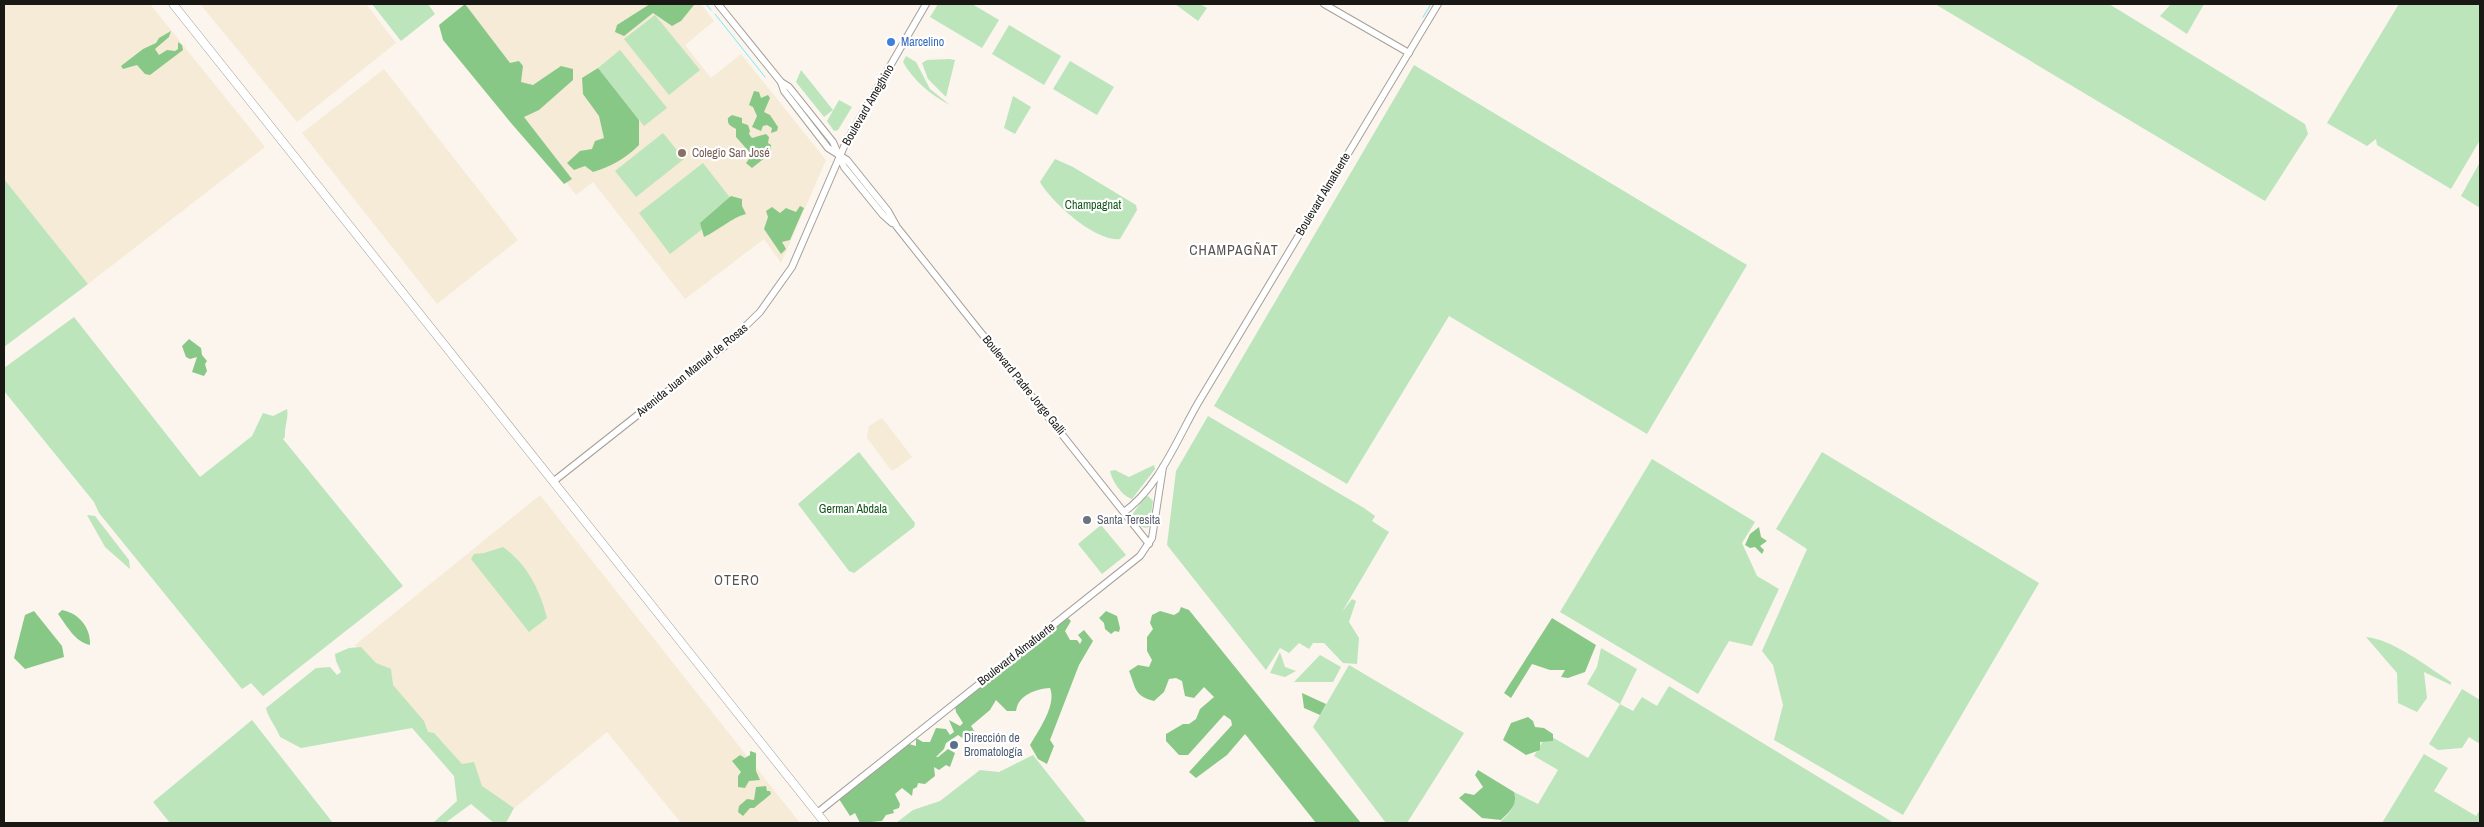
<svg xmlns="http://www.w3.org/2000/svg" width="2484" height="827" viewBox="0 0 2484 827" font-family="'Archivo Narrow',sans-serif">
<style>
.industrial{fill:#f6ebd6}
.education{fill:#f5ebd6}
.green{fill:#bce5bb}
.forest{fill:#88c887}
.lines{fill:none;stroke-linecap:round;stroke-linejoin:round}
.stream{stroke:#70ebfc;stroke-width:1}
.secondary-casing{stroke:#a5a09a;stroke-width:8}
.primary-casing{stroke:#a5a09a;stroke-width:9}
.secondary{stroke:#fff;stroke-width:6}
.primary{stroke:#fff;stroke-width:8}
.shop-dot{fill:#3f7fe0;stroke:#fff;stroke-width:2}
.education-dot{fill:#8d6e63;stroke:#fff;stroke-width:2}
.worship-dot{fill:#6b7280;stroke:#fff;stroke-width:2}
.service-dot{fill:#5c6f8a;stroke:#fff;stroke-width:2}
.labels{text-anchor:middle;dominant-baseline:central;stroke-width:4.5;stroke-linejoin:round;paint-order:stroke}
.shop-label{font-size:12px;fill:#366cbe;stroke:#fff;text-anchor:start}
.street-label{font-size:12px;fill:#191815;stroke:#fff}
.education-label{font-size:12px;fill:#785e54;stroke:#fff;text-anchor:start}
.park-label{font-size:12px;fill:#135619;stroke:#fff}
.worship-label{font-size:12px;fill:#5b616d;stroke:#fff;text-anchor:start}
.service-label{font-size:12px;fill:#4e5e75;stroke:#fff;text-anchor:start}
.neighbourhood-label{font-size:14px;letter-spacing:1px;fill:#59544f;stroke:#fff}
</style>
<rect width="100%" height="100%" fill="#fbf5ee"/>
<g class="industrial">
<polygon points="4,4 150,4 265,147 88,284 4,179"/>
<polygon points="200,4 366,4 396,43 297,122"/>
<polygon points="384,69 518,240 437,304 302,133"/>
<polygon points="540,495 800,823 681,823 607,732 501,819 355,645"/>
</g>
<g class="education">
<polygon points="470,4 701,4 714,21 685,45 711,78 741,54 826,160 781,263 764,239 685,299 593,182 576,195 442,26"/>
<polygon points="882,418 912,457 894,470 891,470 867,438 869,426"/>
</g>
<g class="green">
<polygon points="372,4 428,4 435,14 401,41"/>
<polygon points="938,4 972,4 999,20 982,48 930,17"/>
<polygon points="1175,4 1200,4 1207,8 1198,21"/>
<polygon points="1935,4 2109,4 2305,124 2308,134 2265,201"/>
<polygon points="2171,4 2204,4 2187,34 2160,16"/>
<polygon points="2399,4 2480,4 2480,140 2451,189 2377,145 2376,139 2367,146 2327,123"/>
<polygon points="655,15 700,70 669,95 624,39"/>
<polygon points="1009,25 1061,56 1044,85 992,54"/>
<polygon points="620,50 667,108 644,126 598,68"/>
<path d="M 906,56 L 916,62 L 930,89 L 950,105 C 932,96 913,80 903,62 Z"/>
<polygon points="949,59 955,60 946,97 928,79 922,63 927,60"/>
<polygon points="1070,61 1114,87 1097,115 1053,89"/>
<polygon points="1414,65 1747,265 1647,434 1449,316 1347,484 1214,406"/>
<polygon points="801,70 833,110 824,117 796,82"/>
<polygon points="1013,96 1031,107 1015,134 1004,128"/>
<polygon points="839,100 852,107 838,130 834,131 827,121"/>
<polygon points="663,133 684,159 636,197 615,171"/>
<path d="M 1055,159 L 1073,167 L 1136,205 L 1137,210 L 1120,239 C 1097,243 1051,202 1040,182 Z"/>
<polygon points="2480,162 2480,208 2461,196"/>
<polygon points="703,163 735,204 670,254 639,213"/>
<polygon points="4,179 88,284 4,347"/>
<path d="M 74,317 L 200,477 L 252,436 L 263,413 L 273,416 L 287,409 C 289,418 284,427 285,437 L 283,439 L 403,586 L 263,696 L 251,683 L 242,689 L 99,513 L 94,502 L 4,391 L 4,368 Z"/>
<polygon points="1208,416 1364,508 1375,516 1372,521 1389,532 1342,612 1352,599 1356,601 1349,622 1359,638 1357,664 1343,663 1324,643 1313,643 1309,649 1299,643 1289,653 1280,648 1266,670 1167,545 1176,471"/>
<polygon points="859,452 915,523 914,527 854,573 849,571 798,504"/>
<polygon points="1822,452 2039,583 1903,815 1774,740 1783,705 1773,665 1762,651 1807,549 1776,529"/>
<polygon points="1652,459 1755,522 1742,543 1757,576 1779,589 1752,646 1729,641 1698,694 1560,612"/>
<path d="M 1154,465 L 1155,469 L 1132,499 C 1122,496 1112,481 1110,471 L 1115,470 L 1129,477 Z"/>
<path d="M 1148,496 L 1153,501 L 1149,527 C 1141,530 1135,522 1132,515 L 1144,498 Z"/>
<polygon points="87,515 95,516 129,560 130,569 105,547"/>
<polygon points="1101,525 1126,555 1102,574 1078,544"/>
<path d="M 503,547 C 527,564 540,590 547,618 L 529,632 L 471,559 L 474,554 L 484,553 Z"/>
<path d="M 2366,637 C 2392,639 2428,667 2451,682 L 2451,685 L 2424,672 L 2427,698 L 2417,712 L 2398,703 L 2397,673 Z"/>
<path d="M 361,647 L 376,663 L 391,669 L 393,685 L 424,721 L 428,732 L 434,733 L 462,764 L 474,762 L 482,786 L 514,808 L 506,823 L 494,823 L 471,804 L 445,823 L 433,823 L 457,801 L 454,776 L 412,728 L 301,748 L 280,737 C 276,726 268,718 266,708 L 316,668 L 330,667 L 337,675 L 341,672 L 336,661 L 335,654 L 349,648 Z"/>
<path d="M 1601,648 L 1637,669 L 1620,704 L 1633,711 L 1642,697 L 1657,706 L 1669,686 L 1894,823 L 1499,823 C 1508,814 1518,806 1514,792 L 1538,804 L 1558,770 L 1534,756 L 1547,734 L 1588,758 L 1620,704 L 1587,684 L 1597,667 Z"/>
<polygon points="1280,652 1285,667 1296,671 1285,677 1270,673"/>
<polygon points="1320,655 1341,667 1333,682 1294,682"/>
<polygon points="1349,665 1464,733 1407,823 1386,823 1313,727"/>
<polygon points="2462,689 2480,700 2480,744 2469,737 2462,748 2438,750 2429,744"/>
<polygon points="252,720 333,823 170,823 153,802"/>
<polygon points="2424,754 2448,768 2434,791 2476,816 2480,810 2480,823 2382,823"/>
<polygon points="1033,755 1087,823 896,823 913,810 940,801 980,770 999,772"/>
</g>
<g class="forest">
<polygon points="465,4 510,63 519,61 523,66 521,82 533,85 561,66 573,69 573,80 539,110 524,117 572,179 564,184 511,123 443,40 439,25"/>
<polygon points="650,4 694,5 681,21 672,26 653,13 624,36 615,32 617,25"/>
<polygon points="171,31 169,37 155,49 159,55 167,50 175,51 178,49 178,42 182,45 183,50 150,75 145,74 137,65 123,69 121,66 143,49 156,43 159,38"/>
<path d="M 598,68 L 639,120 L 639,145 C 625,159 612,166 593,172 L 585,166 L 574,170 L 567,163 L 580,151 L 592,149 L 595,141 L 604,138 L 599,116 L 583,94 L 582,78 Z"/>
<polygon points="754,91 759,92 761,98 768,95 770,98 764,112 770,115 778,127 777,131 771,133 772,128 767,125 763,126 761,131 752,127 757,116 753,107 749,105"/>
<path d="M 732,115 L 742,118 L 742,123 L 748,125 L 750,131 L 749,134 L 752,138 L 766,134 L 769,137 L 768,143 L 771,145 L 771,153 L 752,168 L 746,163 L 752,155 L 736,137 L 736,129 C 731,126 727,125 728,118 Z"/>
<path d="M 731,196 L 742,199 L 742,206 L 746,214 C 731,218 719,230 704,237 L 700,223 Z"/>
<polygon points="800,206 804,208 790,240 782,242 786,249 781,254 764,229 768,217 766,211 772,207 780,213 786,208 796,212"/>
<polygon points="189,339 201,348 202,355 207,361 205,364 207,371 204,376 192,372 197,357 190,359 186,357 182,346"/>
<polygon points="1759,527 1761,537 1767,541 1760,546 1764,550 1762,554 1755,547 1750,548 1745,545 1750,534"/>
<path d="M 1181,607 L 1189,610 L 1361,823 L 1316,823 L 1245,734 L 1227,755 L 1196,778 L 1189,772 L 1232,725 L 1231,720 L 1224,715 L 1188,755 L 1179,755 L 1166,741 L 1166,734 L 1183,724 L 1189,724 L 1196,719 L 1200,709 L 1214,697 L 1204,687 L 1194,698 L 1185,696 L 1182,681 L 1176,678 L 1169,679 L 1164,692 L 1154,701 C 1134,696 1136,688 1129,671 L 1138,665 L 1149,667 L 1152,660 L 1147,651 L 1147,637 L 1153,629 L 1150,623 L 1152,615 L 1160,611 L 1174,615 L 1179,612 Z"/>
<path d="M 62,610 C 79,613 91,628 90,645 C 75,642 67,626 58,614 Z"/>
<polygon points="34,611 62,646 64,657 25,669 14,658 25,615"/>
<polygon points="1106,611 1117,616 1120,628 1119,632 1115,631 1111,634 1105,629 1104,623 1099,618"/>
<path d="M 1067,617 L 1071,621 L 1065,631 L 1070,640 L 1077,640 L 1080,644 L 1082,640 L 1078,635 L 1084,630 L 1093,641 L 1079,665 L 1050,740 L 1054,746 L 1047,764 L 1038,759 L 1030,745 C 1038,731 1057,705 1050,688 C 1036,689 1018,695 1016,711 L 1007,711 L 996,700 L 990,710 L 971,726 L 975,732 L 972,740 L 967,741 L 958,735 L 946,743 L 944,749 L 936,757 L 938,757 L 948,749 L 955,753 L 950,767 L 946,765 L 939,770 L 934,767 L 935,776 L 925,784 L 918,783 L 917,787 L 913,789 L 912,796 L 902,788 L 895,794 L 900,804 L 899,808 L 893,810 L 894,813 L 886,815 L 882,821 L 860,823 L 855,813 L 850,816 L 839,799 L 841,796 L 909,744 L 916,746 L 916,738 L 923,742 L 930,742 L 936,728 L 946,729 L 950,735 L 954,732 L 949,720 L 960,726 L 963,723 L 956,712 L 955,706 L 991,679 L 995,678 L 1048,634 L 1053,634 L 1055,628 Z"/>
<polygon points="1552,618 1596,645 1585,672 1568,678 1561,677 1565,670 1550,670 1532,664 1511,698 1504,693"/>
<polygon points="1302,693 1326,704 1320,715 1304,708"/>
<polygon points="1528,717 1533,721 1535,727 1544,728 1553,734 1553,741 1540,742 1540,750 1526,755 1503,740 1511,723"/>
<polygon points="750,751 756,753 756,771 760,780 749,781 745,788 738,787 738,776 741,772 732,761 740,755 745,758 750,755"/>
<path d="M 1478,770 L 1514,792 C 1518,805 1510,811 1501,820 L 1482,818 L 1459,798 L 1465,793 L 1474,795 L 1483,787 L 1475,775 Z"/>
<polygon points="766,786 767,791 770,791 771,794 754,808 750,808 743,816 738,812 739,806 747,799 754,800 756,787"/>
</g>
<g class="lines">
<g class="stream">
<polyline points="706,4 711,10"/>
<polyline points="715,14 765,77"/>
<polyline points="1423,17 1431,4"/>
</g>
<defs>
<g id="secondary">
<polyline points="718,4 781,82 789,87 833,142 844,167 883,215 892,223"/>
<polyline points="1324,4 1409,53"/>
<polyline points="781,82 784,91 828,148 847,160 888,211 897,227 1149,544"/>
<polyline points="554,481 725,346 760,312 792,267 846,142 926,4"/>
<path d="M 1124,512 C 1159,487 1177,439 1198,403 L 1438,4"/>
<polyline points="817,813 1140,556 1152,538 1163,467"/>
</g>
<polyline id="primary" points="173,4 825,823"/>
</defs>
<use href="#secondary" class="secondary-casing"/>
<use href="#primary" class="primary-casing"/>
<use href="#secondary" class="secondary"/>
<use href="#primary" class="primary"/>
</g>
<circle class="shop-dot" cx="891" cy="42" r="5"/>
<circle class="education-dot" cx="682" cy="153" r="5"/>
<circle class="worship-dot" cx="1087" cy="520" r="5"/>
<circle class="service-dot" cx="954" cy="745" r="5"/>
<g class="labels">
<g class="shop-label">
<text x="901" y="42">Marcelino</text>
</g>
<g class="street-label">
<text transform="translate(868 105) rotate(-60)">Boulevard Ameghino</text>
<text transform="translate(1323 194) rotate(-59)">Boulevard Almafuerte</text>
<text transform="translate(692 370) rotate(-39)">Avenida Juan Manuel de Rosas</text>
<text transform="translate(1024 385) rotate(51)">Boulevard Padre Jorge Galli</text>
<text transform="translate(1016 654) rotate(-38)">Boulevard Almafuerte</text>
</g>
<g class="education-label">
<text x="692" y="153">Colegio San José</text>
</g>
<g class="park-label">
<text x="1093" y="205">Champagnat</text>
<text x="853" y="509">German Abdala</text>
</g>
<g class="worship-label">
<text x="1097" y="520">Santa Teresita</text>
</g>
<g class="service-label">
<text x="964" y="738">Dirección de<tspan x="964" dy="14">Bromatología</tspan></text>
</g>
<g class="neighbourhood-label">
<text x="1234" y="250">CHAMPAGÑAT</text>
<text x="737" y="580">OTERO</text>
</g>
</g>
<rect width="2484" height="827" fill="none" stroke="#191815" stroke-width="10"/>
</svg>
